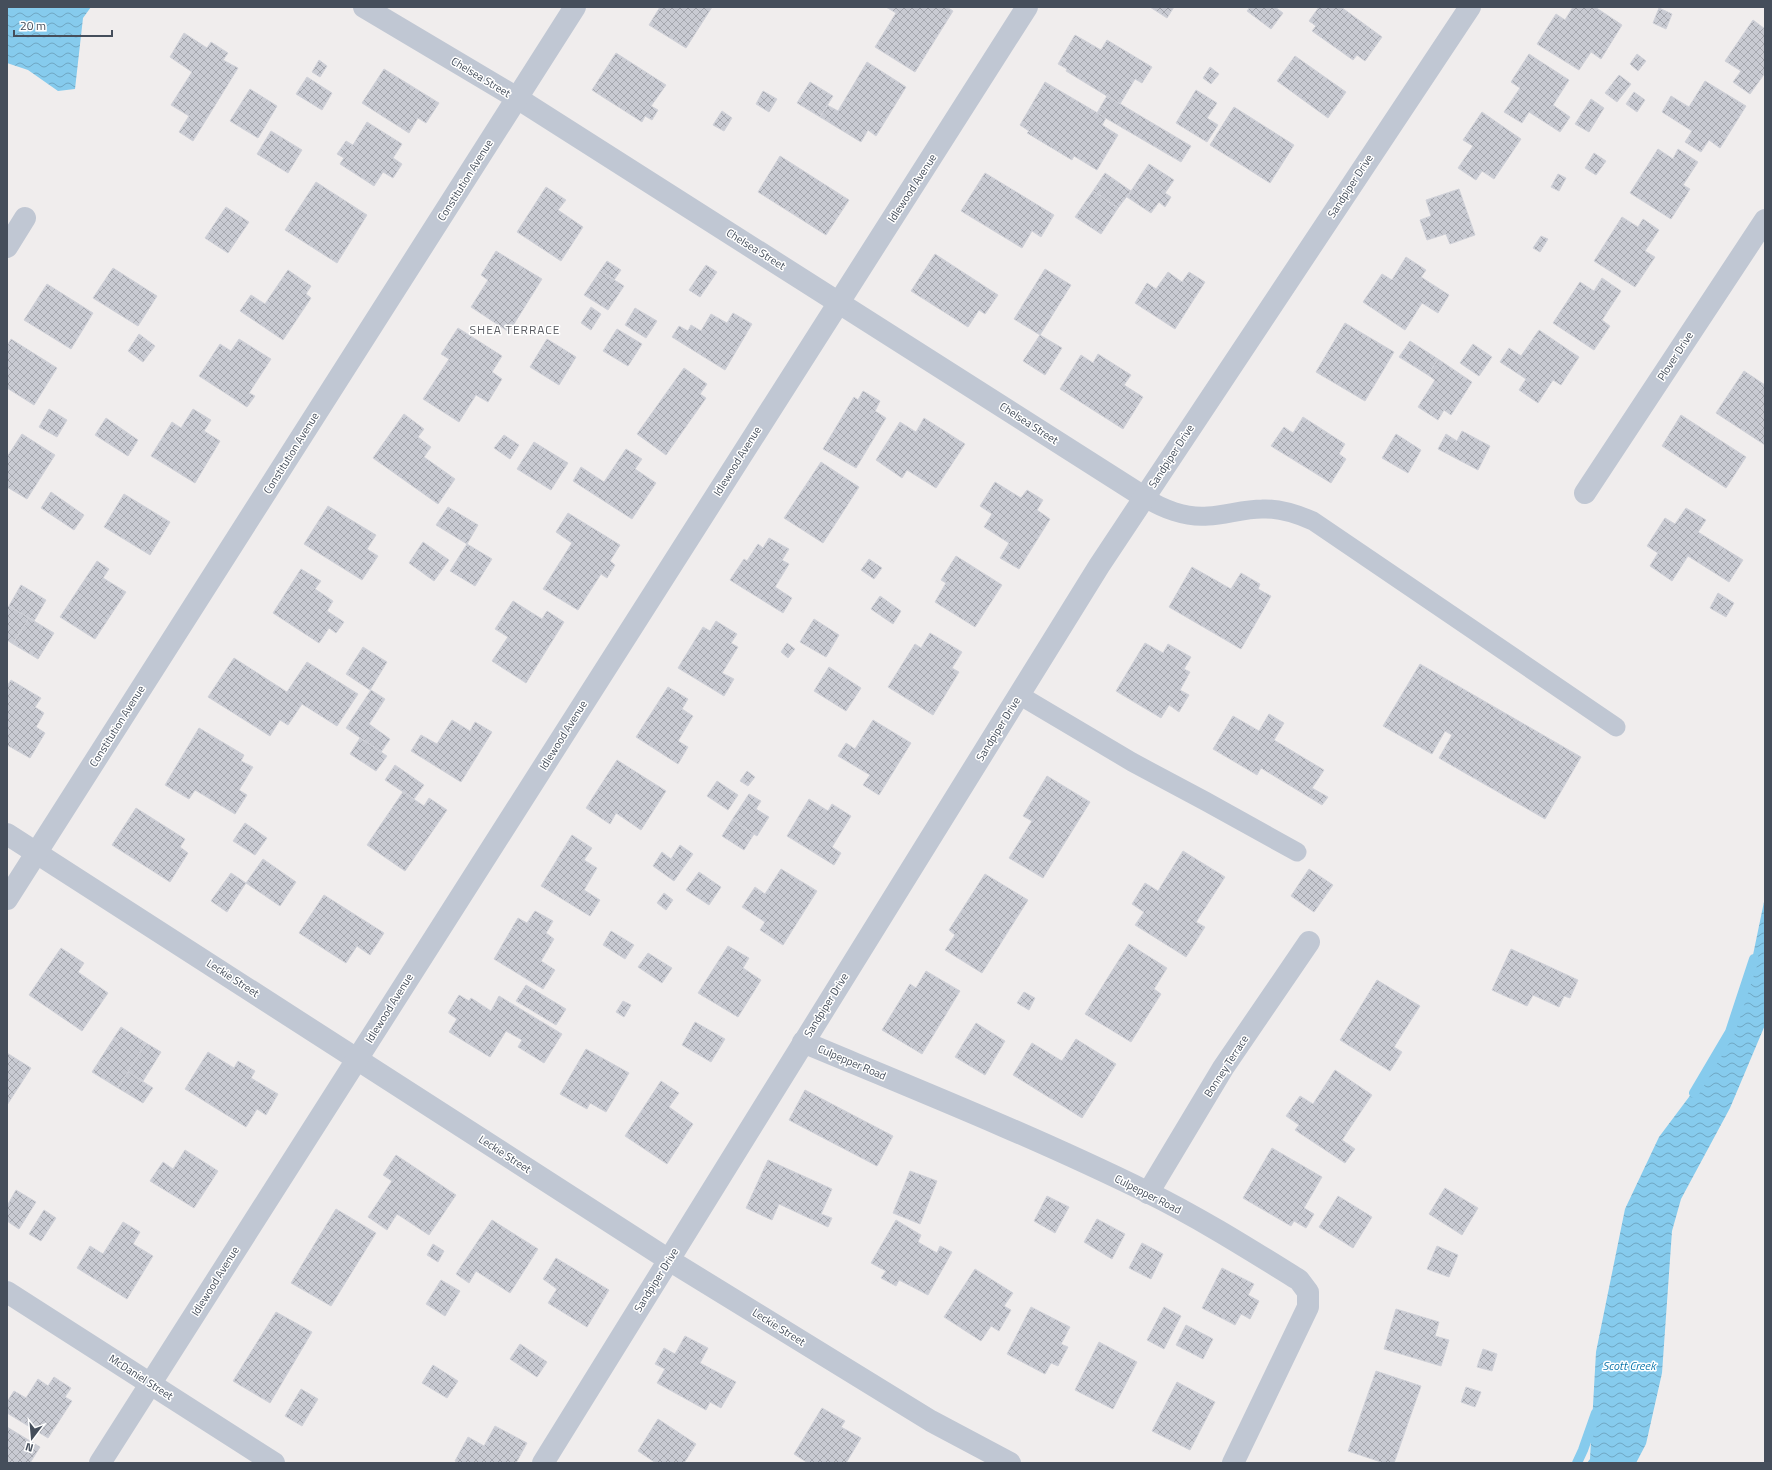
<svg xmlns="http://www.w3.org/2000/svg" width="1772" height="1470" viewBox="0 0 1772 1470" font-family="'Titillium Web',sans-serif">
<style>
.water{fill:url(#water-waves)}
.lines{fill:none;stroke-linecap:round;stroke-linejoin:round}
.stream{stroke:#86cbed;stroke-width:10}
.building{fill:url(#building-cross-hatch);stroke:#d1d2d9}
.service{stroke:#c0c7d3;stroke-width:19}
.minor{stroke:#c0c7d3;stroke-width:22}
.labels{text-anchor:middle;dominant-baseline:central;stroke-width:3;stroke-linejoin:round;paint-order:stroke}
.street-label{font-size:11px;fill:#454e5b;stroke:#fff}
.neighbourhood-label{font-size:12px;letter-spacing:1px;fill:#5a5c62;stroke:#fff}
.water-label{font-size:12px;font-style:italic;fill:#0a74a9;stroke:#fff}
</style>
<defs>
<pattern id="water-waves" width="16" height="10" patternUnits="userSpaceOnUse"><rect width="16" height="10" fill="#86cbed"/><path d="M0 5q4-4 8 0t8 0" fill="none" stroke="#6fa7c3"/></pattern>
<pattern id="building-cross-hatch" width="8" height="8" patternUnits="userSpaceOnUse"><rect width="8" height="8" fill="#c9cbd3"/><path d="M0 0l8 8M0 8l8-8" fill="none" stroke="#a5a7ae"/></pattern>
</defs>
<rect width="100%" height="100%" fill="#f0eded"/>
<g class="water">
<polygon points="7,7 91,7 83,18 75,89 58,91 28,70 7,63"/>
<polygon points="1765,897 1765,1025 1730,1108 1681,1199 1672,1231 1662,1373 1646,1444 1636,1463 1587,1463 1590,1459 1596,1352 1625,1209 1659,1137 1713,1065 1742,1008"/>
</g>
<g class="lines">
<g class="stream">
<polyline points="1694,1093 1730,1032 1754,959"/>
<polyline points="1577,1463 1583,1450 1596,1413"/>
</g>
</g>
<g class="building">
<polygon points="660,7 712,7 686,48 649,25"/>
<polygon points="886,7 947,7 953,11 915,72 875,47 896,13"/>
<polygon points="1150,7 1174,7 1167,18"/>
<polygon points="1250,7 1275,7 1283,13 1271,29 1247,11"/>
<polygon points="1319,7 1341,7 1382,37 1365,61 1357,55 1353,60 1312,31 1316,26 1309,21"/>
<polygon points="1573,7 1595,7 1622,25 1601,59 1591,52 1579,70 1537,44 1556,14 1565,20"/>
<polygon points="1659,8 1672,14 1666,29 1653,23"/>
<polygon points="1753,20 1765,29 1765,73 1750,94 1733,82 1741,71 1725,61"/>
<polygon points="184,33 207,48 211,42 228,53 223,60 238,68 193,141 179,132 189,116 171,105 192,72 170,57"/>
<polygon points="1075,35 1101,50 1107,40 1152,67 1142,83 1135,79 1120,104 1066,71 1067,69 1058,64"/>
<polygon points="616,53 666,85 651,106 658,110 652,120 645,116 642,122 592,90"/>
<polygon points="1529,54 1569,80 1553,105 1570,117 1560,132 1529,112 1522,123 1504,112 1520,88 1511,82"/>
<polygon points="1637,54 1646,61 1638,71 1630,64"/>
<polygon points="1295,56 1346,92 1328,118 1277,81"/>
<polygon points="319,60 327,66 320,77 312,72"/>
<polygon points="867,62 906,87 876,136 868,130 861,142 820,117 827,105 838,111"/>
<polygon points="1210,67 1219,74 1211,84 1203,78"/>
<polygon points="384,69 439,103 426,123 418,118 409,133 362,103"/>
<polygon points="1619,75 1631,84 1617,102 1605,93"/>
<polygon points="307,77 332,93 322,110 296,94"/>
<polygon points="1705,81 1746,106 1720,148 1709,140 1701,152 1685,142 1692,131 1662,112 1671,96 1689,107"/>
<polygon points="810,82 833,96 820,117 797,103"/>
<polygon points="1045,82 1106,118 1102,125 1118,135 1097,170 1074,156 1072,160 1027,133 1029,131 1020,125"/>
<polygon points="250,89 277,106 258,138 230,121"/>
<polygon points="1196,90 1217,103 1207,118 1218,125 1207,142 1176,123"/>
<polygon points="763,91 777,99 769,112 756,104"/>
<polygon points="1634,92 1645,100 1637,112 1626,104"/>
<polygon points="1107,96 1191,146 1181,162 1097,113"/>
<polygon points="1591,99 1604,108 1589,132 1575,124"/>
<polygon points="1234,107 1294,145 1270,183 1210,145"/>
<polygon points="722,111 732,118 724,131 713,125"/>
<polygon points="1482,112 1521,139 1494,179 1482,171 1476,180 1458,168 1473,146 1463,140"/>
<polygon points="367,122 402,144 393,158 402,164 393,178 383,172 374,186 340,164 344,158 337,154 346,141 353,145"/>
<polygon points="271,131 302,150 288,173 257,154"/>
<polygon points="1658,149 1673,159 1678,149 1698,162 1683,185 1690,189 1671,219 1630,193"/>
<polygon points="1594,153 1606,161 1596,175 1585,168"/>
<polygon points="780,156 849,200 826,235 758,192"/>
<polygon points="1149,164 1174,180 1165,193 1171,197 1165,207 1159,202 1151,213 1127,197"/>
<polygon points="985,173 1054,215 1041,237 1032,231 1022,248 961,211"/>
<polygon points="1105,173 1131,191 1118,208 1093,191"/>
<polygon points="1558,174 1566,178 1559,191 1551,187"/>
<polygon points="316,182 367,215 337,263 285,230"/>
<polygon points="546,187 566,200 558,210 583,227 561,261 517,232"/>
<polygon points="1459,189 1475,235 1450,244 1446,234 1427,240 1420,220 1431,216 1426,200"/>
<polygon points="1093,191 1118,208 1101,234 1075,217"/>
<polygon points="226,207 249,222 228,253 205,238"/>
<polygon points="1622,217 1638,227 1643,219 1659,230 1645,251 1655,257 1635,287 1594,261"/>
<polygon points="1541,236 1548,239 1540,252 1533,248"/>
<polygon points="496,251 542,279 509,332 471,307 488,280 481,275"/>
<polygon points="935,254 998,295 985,314 979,310 968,327 911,291"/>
<polygon points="1406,257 1426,270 1421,277 1449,295 1438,313 1422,303 1405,330 1363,302 1382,274 1392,280"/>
<polygon points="607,261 621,270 614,280 600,271"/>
<polygon points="706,265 717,272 700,297 689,290"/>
<polygon points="113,268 157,296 138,326 93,298"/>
<polygon points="1045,269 1071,285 1040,335 1014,319"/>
<polygon points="288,270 311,286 306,294 311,298 283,340 240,311 251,295 265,304"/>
<polygon points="600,271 624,286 608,310 584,295"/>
<polygon points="1168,272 1182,282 1189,272 1205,282 1175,329 1135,303 1147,283 1156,289"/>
<polygon points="1602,278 1621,291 1602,320 1610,326 1594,350 1553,323 1580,282 1594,291"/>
<polygon points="47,284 93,313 71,349 24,320"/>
<polygon points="591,307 601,314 591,330 581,323"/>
<polygon points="635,308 657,321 646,338 625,325"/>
<polygon points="733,313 752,324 725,370 672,337 679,326 688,331 691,325 701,331 711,314 727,323"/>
<polygon points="1345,323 1394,352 1365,401 1316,372"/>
<polygon points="458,328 502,356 492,372 502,379 488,402 476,395 459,422 423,399 449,359 441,354"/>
<polygon points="617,329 642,344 628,366 603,351"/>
<polygon points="1539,330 1579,357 1561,385 1553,380 1538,403 1519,390 1526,379 1500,362 1509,348 1521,356"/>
<polygon points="139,334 155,346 143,362 128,351"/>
<polygon points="1040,335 1062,348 1045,375 1023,361"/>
<polygon points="11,339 57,368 34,405 7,388 7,346"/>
<polygon points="239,339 271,359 249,393 255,396 247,407 199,376 220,344 231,351"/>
<polygon points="547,339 576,357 559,385 530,367"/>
<polygon points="1410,341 1438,359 1428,375 1399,357"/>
<polygon points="1473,344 1492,357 1479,376 1460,363"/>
<polygon points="1098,354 1131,375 1124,385 1143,397 1123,429 1060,389 1081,355 1093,363"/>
<polygon points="1438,359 1472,382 1451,415 1444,410 1438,420 1418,407 1435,380 1428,375"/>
<polygon points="684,368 707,384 700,394 706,398 666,455 637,434"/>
<polygon points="1744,371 1765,385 1765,445 1716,413"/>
<polygon points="863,391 880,401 875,411 886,418 856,468 823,449 854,397 858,400"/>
<polygon points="49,409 67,420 57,437 39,427"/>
<polygon points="193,409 211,420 204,431 220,441 195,483 151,456 172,422 181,428"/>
<polygon points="404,414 424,429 418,437 431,447 424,457 455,479 438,504 373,458"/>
<polygon points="1681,415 1746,457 1726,488 1662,446"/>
<polygon points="1303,417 1345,444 1339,454 1346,459 1331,483 1271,446 1284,427 1293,433"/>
<polygon points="106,418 138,440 128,456 95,435"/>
<polygon points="924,418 965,444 936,488 907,470 902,478 876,460 900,422 916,432"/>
<polygon points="1462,431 1490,446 1478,470 1438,449 1446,434 1457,441"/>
<polygon points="22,434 55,455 27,499 7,487 7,457"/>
<polygon points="1396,434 1421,450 1408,473 1382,458"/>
<polygon points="504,435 519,445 510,459 494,448"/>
<polygon points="534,442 568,463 551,490 517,469"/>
<polygon points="626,449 642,459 635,469 656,483 632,519 573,481 581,467 604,482"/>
<polygon points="821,462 859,487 823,543 784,518"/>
<polygon points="995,482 1021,498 1027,490 1043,500 1037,510 1050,519 1019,569 1000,558 1009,543 984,527 992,514 980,506"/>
<polygon points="51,492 84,515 74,530 41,508"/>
<polygon points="124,494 170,522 150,555 104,527"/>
<polygon points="328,506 376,535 367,549 378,556 362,580 304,544"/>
<polygon points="448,507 478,525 467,544 436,525"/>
<polygon points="1686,508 1706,520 1698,532 1743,560 1729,582 1688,556 1672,581 1650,566 1658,553 1647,546 1665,518 1675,524"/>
<polygon points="568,513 620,545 610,561 615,565 607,578 601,574 578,610 543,589 572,543 556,532"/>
<polygon points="769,538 789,549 782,560 789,564 775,587 792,598 783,613 730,580 744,559 747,561 758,544 763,548"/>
<polygon points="423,542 449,560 434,581 409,563"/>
<polygon points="467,544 492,559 475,586 450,571"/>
<polygon points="956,556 1002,585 975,627 935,602 946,583 941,580"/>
<polygon points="869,559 882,568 874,579 861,570"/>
<polygon points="97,561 109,569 103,578 126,592 95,639 60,617"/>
<polygon points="1192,567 1231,589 1241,573 1260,584 1258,589 1271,596 1241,649 1169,607"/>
<polygon points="301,569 321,581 315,589 333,601 327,611 344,622 336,633 329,628 319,643 273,613"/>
<polygon points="21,585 46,600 34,621 9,606"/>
<polygon points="1718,593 1734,603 1726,617 1710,608"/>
<polygon points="880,596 901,611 893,624 871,609"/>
<polygon points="513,601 542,619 547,611 564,622 526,683 492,661 508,637 495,629"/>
<polygon points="9,606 29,618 13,644 7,640 7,608"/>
<polygon points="29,618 54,633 38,659 13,644"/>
<polygon points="814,619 839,635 826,657 800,642"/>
<polygon points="716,621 737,634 731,643 738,647 722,673 734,679 724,696 678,668 703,627 710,631"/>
<polygon points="930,633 962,652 952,668 959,672 933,715 888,687 915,644 921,648"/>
<polygon points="787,643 795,649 788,658 781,652"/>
<polygon points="1145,643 1163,653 1168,644 1191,657 1184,669 1190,672 1180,690 1189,695 1179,712 1169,705 1161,718 1116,691"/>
<polygon points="363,647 387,662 370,690 346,674"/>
<polygon points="234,658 287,692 307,662 358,694 337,726 302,704 288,725 280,720 270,736 208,697"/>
<polygon points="1420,664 1581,757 1545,819 1439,758 1452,735 1445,731 1432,754 1383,726"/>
<polygon points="829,667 861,688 846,711 814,691"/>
<polygon points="11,680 41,698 35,707 44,713 36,727 45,733 30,758 7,745 7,686"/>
<polygon points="668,687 688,699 682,709 693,716 678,741 688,747 678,764 636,737"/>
<polygon points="371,690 385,699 369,724 390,739 381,752 346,728"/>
<polygon points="1269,714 1284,723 1274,740 1324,770 1312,788 1328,797 1322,805 1261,768 1257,775 1213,749 1233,716 1259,731"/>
<polygon points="452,720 470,731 475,722 492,732 461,782 411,751 421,735 437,744"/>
<polygon points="873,720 911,743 879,795 863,785 870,775 838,756 846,743 855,749"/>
<polygon points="199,728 244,755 241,761 253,767 239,790 247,795 235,814 195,790 189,799 165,785"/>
<polygon points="360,738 387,756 376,771 350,754"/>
<polygon points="617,760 666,791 641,830 616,813 610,824 586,808"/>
<polygon points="395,765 424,785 414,799 385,780"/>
<polygon points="747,771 755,777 748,786 740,781"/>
<polygon points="1047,776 1090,802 1043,878 1009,858 1032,821 1023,816"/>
<polygon points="717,781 738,795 728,810 707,796"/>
<polygon points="403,792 424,806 429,798 447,810 405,871 367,845"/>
<polygon points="749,794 761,801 756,809 769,817 757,836 732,820"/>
<polygon points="809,799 828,811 832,804 851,816 832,847 841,853 834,865 787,836"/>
<polygon points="136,808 185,839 180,847 188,853 170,882 112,845"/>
<polygon points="732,820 754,834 744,850 722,836"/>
<polygon points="245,823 267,838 255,855 233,841"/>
<polygon points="572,835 592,848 584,860 597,868 584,890 600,900 590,916 541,886"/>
<polygon points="680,845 693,854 674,881 653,866 662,852 671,859"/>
<polygon points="1183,851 1225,877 1196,922 1205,927 1186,957 1135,925 1144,912 1132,904 1145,883 1158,891"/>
<polygon points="263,859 296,882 280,906 246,883"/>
<polygon points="781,869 817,891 783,945 760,930 765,922 742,907 755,887 765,894"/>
<polygon points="1309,869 1333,885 1314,912 1291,896"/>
<polygon points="699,872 721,887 709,905 686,890"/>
<polygon points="231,873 246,883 227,912 211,901"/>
<polygon points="985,874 1028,900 982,973 945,950 955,935 949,930"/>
<polygon points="664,893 673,900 666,910 657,903"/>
<polygon points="324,895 384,933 370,955 357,946 346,963 299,933"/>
<polygon points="535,911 553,921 546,933 554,939 541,961 555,970 543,989 494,959 518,918 527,923"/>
<polygon points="611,931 634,945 625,959 603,945"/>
<polygon points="1129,944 1167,968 1154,989 1161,994 1131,1042 1085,1014"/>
<polygon points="728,946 749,958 743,968 761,980 738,1017 698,993"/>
<polygon points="61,948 84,963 78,972 108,993 82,1031 29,995"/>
<polygon points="1511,949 1578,980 1570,998 1564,996 1559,1007 1533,995 1527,1006 1492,990"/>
<polygon points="648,953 672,968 662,983 638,967"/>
<polygon points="926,971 960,991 922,1054 882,1030 910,984 916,988"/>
<polygon points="1377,980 1420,1006 1394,1047 1402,1052 1390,1071 1340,1040"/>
<polygon points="526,985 566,1009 556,1025 516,1001"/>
<polygon points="1024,992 1035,998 1029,1010 1017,1003"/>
<polygon points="459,995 469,1001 471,998 491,1011 499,996 562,1034 544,1063 518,1047 522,1040 506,1031 490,1057 449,1032 457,1019 448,1013"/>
<polygon points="623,1001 631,1005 624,1017 616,1012"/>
<polygon points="695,1022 725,1039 711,1062 682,1045"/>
<polygon points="976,1023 1005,1041 985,1075 955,1057"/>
<polygon points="121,1027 146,1043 118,1088 92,1072"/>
<polygon points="1076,1039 1116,1064 1082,1118 1013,1075 1032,1043 1062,1061"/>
<polygon points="146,1043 161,1052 143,1081 128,1072"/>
<polygon points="586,1049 629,1073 606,1112 590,1103 587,1109 560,1094"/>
<polygon points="208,1052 234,1068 238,1061 255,1071 251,1078 278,1094 266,1115 257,1109 246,1127 185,1089"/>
<polygon points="7,1053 31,1068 7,1105"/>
<polygon points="1335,1070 1372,1095 1342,1140 1355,1149 1345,1163 1295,1130 1299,1125 1286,1116 1300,1096 1313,1104"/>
<polygon points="128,1072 153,1088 143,1103 118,1088"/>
<polygon points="661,1081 679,1093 669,1107 693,1124 667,1164 625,1136"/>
<polygon points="805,1090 893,1136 877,1166 789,1120"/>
<polygon points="1272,1148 1322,1177 1304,1208 1314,1214 1306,1228 1294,1221 1291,1226 1243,1198"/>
<polygon points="185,1150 218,1171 194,1208 150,1181 163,1162 173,1169"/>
<polygon points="396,1155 456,1195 429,1235 397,1214 387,1230 368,1217 392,1181 383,1175"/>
<polygon points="768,1160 832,1189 821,1214 832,1218 828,1227 779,1204 772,1220 746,1208"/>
<polygon points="910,1171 937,1181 920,1224 893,1213"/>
<polygon points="1445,1188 1478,1208 1462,1235 1429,1214"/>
<polygon points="16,1190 36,1202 19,1229 7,1221 7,1206"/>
<polygon points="1047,1196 1069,1207 1055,1233 1034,1221"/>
<polygon points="1338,1196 1372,1217 1353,1248 1319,1227"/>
<polygon points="336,1209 376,1233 331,1306 291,1283"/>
<polygon points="44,1210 56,1218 41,1241 29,1234"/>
<polygon points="1097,1219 1125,1234 1112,1259 1084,1242"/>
<polygon points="492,1220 538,1249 510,1293 476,1271 469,1283 456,1274"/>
<polygon points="896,1220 921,1235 918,1242 937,1253 940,1246 952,1252 928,1295 899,1280 896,1286 881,1278 886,1271 871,1263"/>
<polygon points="123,1222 140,1232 133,1244 153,1256 127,1299 77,1268 90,1246 103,1254"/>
<polygon points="1142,1243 1163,1254 1151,1279 1129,1268"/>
<polygon points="433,1244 444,1251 438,1262 427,1255"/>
<polygon points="1437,1246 1458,1255 1449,1277 1427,1269"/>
<polygon points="556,1258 609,1290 587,1327 548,1303 557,1289 543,1279"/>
<polygon points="1222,1268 1254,1284 1248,1295 1259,1301 1250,1319 1241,1314 1235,1325 1202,1308"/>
<polygon points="975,1269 1013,1293 1004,1306 1011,1310 999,1331 991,1326 981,1341 944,1317"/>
<polygon points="441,1280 460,1291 445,1316 426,1304"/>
<polygon points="1031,1307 1070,1327 1061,1344 1068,1347 1058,1366 1051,1363 1045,1374 1007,1354"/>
<polygon points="1164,1307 1181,1316 1164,1349 1147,1340"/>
<polygon points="1396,1309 1439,1322 1435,1336 1449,1340 1441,1366 1384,1349"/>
<polygon points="276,1312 312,1332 270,1403 233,1381"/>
<polygon points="1186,1325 1213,1339 1203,1359 1176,1345"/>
<polygon points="685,1336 708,1348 700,1363 736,1382 721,1408 710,1402 706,1410 657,1383 665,1369 655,1364 664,1348 675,1354"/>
<polygon points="1099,1342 1137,1362 1113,1409 1075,1390"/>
<polygon points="520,1344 547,1362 537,1377 510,1359"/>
<polygon points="1483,1349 1497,1354 1492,1371 1477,1367"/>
<polygon points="433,1365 458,1381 447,1398 422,1383"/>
<polygon points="1376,1371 1421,1386 1394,1463 1384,1463 1348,1451"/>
<polygon points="54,1377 71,1388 65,1397 72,1401 48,1438 7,1413 7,1402 14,1391 26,1398 38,1379 48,1386"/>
<polygon points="1177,1382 1215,1402 1190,1450 1152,1431"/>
<polygon points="1466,1387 1481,1392 1475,1407 1461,1402"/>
<polygon points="301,1389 318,1399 302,1426 285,1416"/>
<polygon points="822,1408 845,1421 841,1427 861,1438 846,1463 808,1463 794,1454"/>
<polygon points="658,1419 696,1444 684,1463 656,1463 638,1451"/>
<polygon points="495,1426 527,1443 516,1463 458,1463 455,1461 468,1437 484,1446"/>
<polygon points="7,1427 40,1447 30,1463 7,1463"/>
</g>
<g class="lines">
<g class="service">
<path d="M 1144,497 C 1162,509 1186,518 1208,516 C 1226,515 1244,509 1262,509 C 1280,508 1297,514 1313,521 L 1616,727"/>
<polyline points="1019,695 1132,762 1205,801 1297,852"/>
</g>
<g class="minor">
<polyline points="364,7 517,98 1144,497"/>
<polyline points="7,247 25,218"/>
<polyline points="1585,493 1765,220"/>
<polyline points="7,834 669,1260 931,1421 1010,1463"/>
<polyline points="7,899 575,7"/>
<path d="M 803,1042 C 918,1090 1035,1137 1147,1192 C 1200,1218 1249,1249 1299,1280 L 1308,1292 L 1308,1307 L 1233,1463"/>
<polyline points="1148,1193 1223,1068 1309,942"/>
<polyline points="7,1292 274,1463"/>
<polyline points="100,1463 1027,7"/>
<polyline points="543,1463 1099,566 1470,7"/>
</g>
</g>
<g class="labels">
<g class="street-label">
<text transform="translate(481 77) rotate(31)">Chelsea Street</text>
<text transform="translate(465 180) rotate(-58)">Constitution Avenue</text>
<text transform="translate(1350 186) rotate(-57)">Sandpiper Drive</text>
<text transform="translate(912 188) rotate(-57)">Idlewood Avenue</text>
<text transform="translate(756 249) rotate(32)">Chelsea Street</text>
<text transform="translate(1675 356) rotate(-57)">Plover Drive</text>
<text transform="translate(1029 423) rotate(33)">Chelsea Street</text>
<text transform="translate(291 453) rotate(-58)">Constitution Avenue</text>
<text transform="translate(1171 456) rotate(-57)">Sandpiper Drive</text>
<text transform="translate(737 461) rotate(-58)">Idlewood Avenue</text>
<text transform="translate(117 726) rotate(-58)">Constitution Avenue</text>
<text transform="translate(998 729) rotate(-58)">Sandpiper Drive</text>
<text transform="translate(563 735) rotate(-58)">Idlewood Avenue</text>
<text transform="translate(233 978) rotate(33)">Leckie Street</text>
<text transform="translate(826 1005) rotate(-58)">Sandpiper Drive</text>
<text transform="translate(389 1008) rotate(-58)">Idlewood Avenue</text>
<text transform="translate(852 1062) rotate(23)">Culpepper Road</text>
<text transform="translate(1226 1066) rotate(-57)">Bonney Terrace</text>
<text transform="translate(505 1154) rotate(33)">Leckie Street</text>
<text transform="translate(1148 1194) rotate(27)">Culpepper Road</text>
<text transform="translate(656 1280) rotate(-58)">Sandpiper Drive</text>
<text transform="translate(215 1281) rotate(-58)">Idlewood Avenue</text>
<text transform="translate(779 1327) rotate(32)">Leckie Street</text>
<text transform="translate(141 1377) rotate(33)">McDaniel Street</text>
</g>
<g class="neighbourhood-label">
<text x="515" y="329">SHEA TERRACE</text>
</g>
<g class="water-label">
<text x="1629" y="1365">Scott Creek</text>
</g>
</g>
<rect width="1772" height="1470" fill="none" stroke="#454e5b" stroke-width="16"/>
<g transform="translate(32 1438) rotate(196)" stroke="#ffffff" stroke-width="3" paint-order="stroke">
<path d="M0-3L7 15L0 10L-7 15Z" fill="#454e5b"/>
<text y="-6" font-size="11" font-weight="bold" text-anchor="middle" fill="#454e5b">N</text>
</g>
<path d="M14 30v6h98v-6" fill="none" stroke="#454e5b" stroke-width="2"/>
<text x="20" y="30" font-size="12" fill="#454e5b" stroke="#ffffff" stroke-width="3" paint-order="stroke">20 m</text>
</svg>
